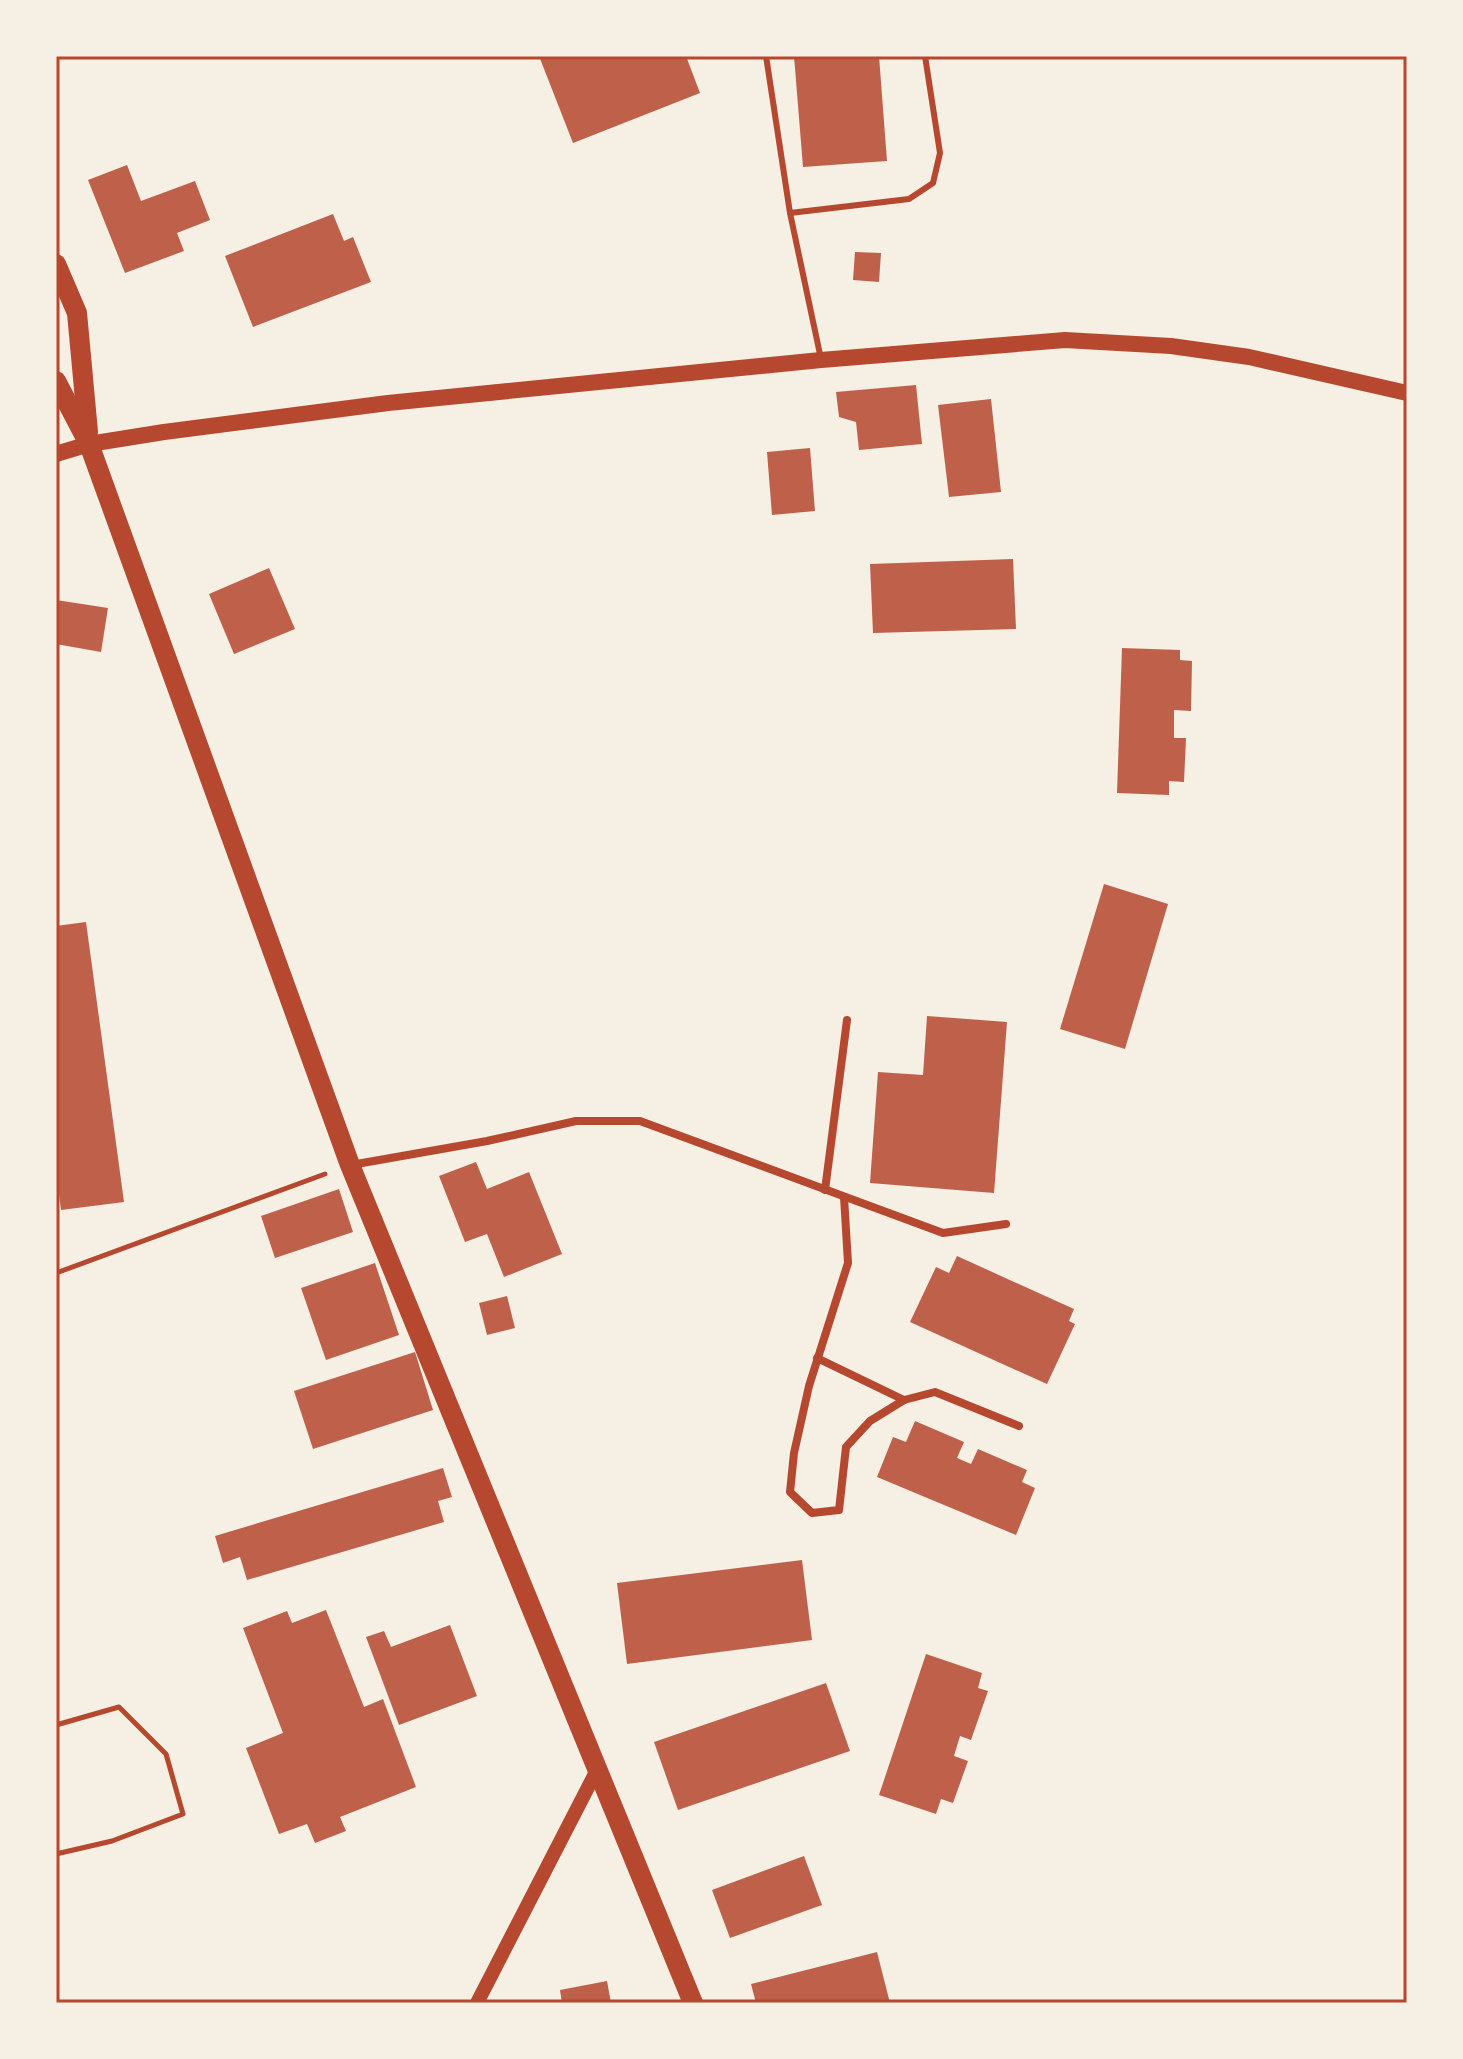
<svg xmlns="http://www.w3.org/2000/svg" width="1463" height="2059" viewBox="0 0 1463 2059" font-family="'Space Grotesk',sans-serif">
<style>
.building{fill:#bf614a}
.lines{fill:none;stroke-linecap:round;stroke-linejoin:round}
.path{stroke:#b5482f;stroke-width:5}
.service{stroke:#b5482f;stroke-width:6}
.minor{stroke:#b5482f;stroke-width:8}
.tertiary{stroke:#b5482f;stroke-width:14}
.secondary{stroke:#b5482f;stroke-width:16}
.primary{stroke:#b5482f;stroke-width:20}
.neatline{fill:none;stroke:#b5482f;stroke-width:3}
</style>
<rect width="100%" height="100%" fill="#f6efe4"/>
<g class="building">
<polygon points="539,56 686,56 700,93 573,143"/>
<polygon points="794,56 879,56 887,161 803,167"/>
<polygon points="127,165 141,201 195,181 210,220 177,233 184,251 125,273 88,180"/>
<polygon points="333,214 344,241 353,237 371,282 253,327 225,256"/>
<polygon points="855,252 881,253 879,282 853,280"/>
<polygon points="916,385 922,444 859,450 856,422 839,417 836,392"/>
<polygon points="991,399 1001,492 949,497 938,405"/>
<polygon points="810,448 815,511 772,515 767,452"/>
<polygon points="1013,559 1016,629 873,633 870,564"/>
<polygon points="269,568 295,629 234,654 209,594"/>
<polygon points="56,600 108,608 101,652 56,644"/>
<polygon points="1122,648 1180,650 1180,660 1192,661 1191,711 1174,710 1174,738 1186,738 1184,782 1169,781 1169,795 1117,793"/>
<polygon points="1104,884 1168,904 1125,1049 1060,1029"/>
<polygon points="86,922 124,1202 61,1210 56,1170 56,926"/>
<polygon points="927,1016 1007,1022 994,1193 870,1183 878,1072 923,1075"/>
<polygon points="476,1162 487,1189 529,1172 562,1254 504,1277 487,1234 465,1242 439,1176"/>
<polygon points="339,1189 353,1232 275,1258 261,1216"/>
<polygon points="957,1256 1074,1309 1069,1321 1075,1324 1047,1384 910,1322 936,1267 949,1273"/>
<polygon points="375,1263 399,1335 326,1360 301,1288"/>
<polygon points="507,1296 515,1328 487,1335 479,1303"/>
<polygon points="415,1352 433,1410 313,1449 294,1391"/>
<polygon points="915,1421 964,1442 957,1458 971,1464 978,1449 1027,1470 1022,1482 1035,1488 1016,1535 877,1477 893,1437 906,1442"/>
<polygon points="443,1468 452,1497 438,1501 444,1522 247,1580 240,1557 223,1563 215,1536"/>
<polygon points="802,1560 812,1640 627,1664 617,1583"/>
<polygon points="326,1610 364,1707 383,1699 416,1787 340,1817 346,1831 315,1843 307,1824 279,1834 246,1748 283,1733 243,1628 287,1611 292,1623"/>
<polygon points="450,1625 477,1696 399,1725 366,1637 384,1631 391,1647"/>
<polygon points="926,1654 982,1673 978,1688 988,1691 971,1740 960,1736 954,1756 968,1761 953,1803 941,1799 936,1814 879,1795"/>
<polygon points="826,1683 850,1751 678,1810 654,1742"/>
<polygon points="804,1856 822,1905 730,1938 712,1890"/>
<polygon points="877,1952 890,2003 756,2003 751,1984"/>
<polygon points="607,1981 611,2003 562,2003 560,1990"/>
</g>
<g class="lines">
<g class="path">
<polyline points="56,1273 325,1174"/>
<polyline points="56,1725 119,1707 166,1754 183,1814 112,1841 56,1854"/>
</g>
<g class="service">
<polyline points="766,56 790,213 821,359"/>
<polyline points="790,213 909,199 933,183 940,153 925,56"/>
</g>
<g class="minor">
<polyline points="351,1165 487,1141 576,1121 640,1121 943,1233 1006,1224"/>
<polyline points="825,1190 847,1020"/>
<polyline points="844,1197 848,1263 809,1386 794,1453 790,1492 812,1513 839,1510 846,1447 870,1421 904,1400 935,1392 1019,1426"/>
<polyline points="817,1358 904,1400"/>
</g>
<polyline class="tertiary" points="477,2003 598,1768"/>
<polyline class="secondary" points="56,454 89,444 164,432 388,403 821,360 1065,340 1171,346 1249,357 1407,393"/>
<g class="primary">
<polyline points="56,264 77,313 88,432"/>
<polyline points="56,381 89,444 350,1165 693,2003"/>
</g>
</g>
<rect width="1463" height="2059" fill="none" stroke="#f6efe4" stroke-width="116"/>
<rect x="58" y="58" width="1347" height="1943" class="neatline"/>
</svg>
